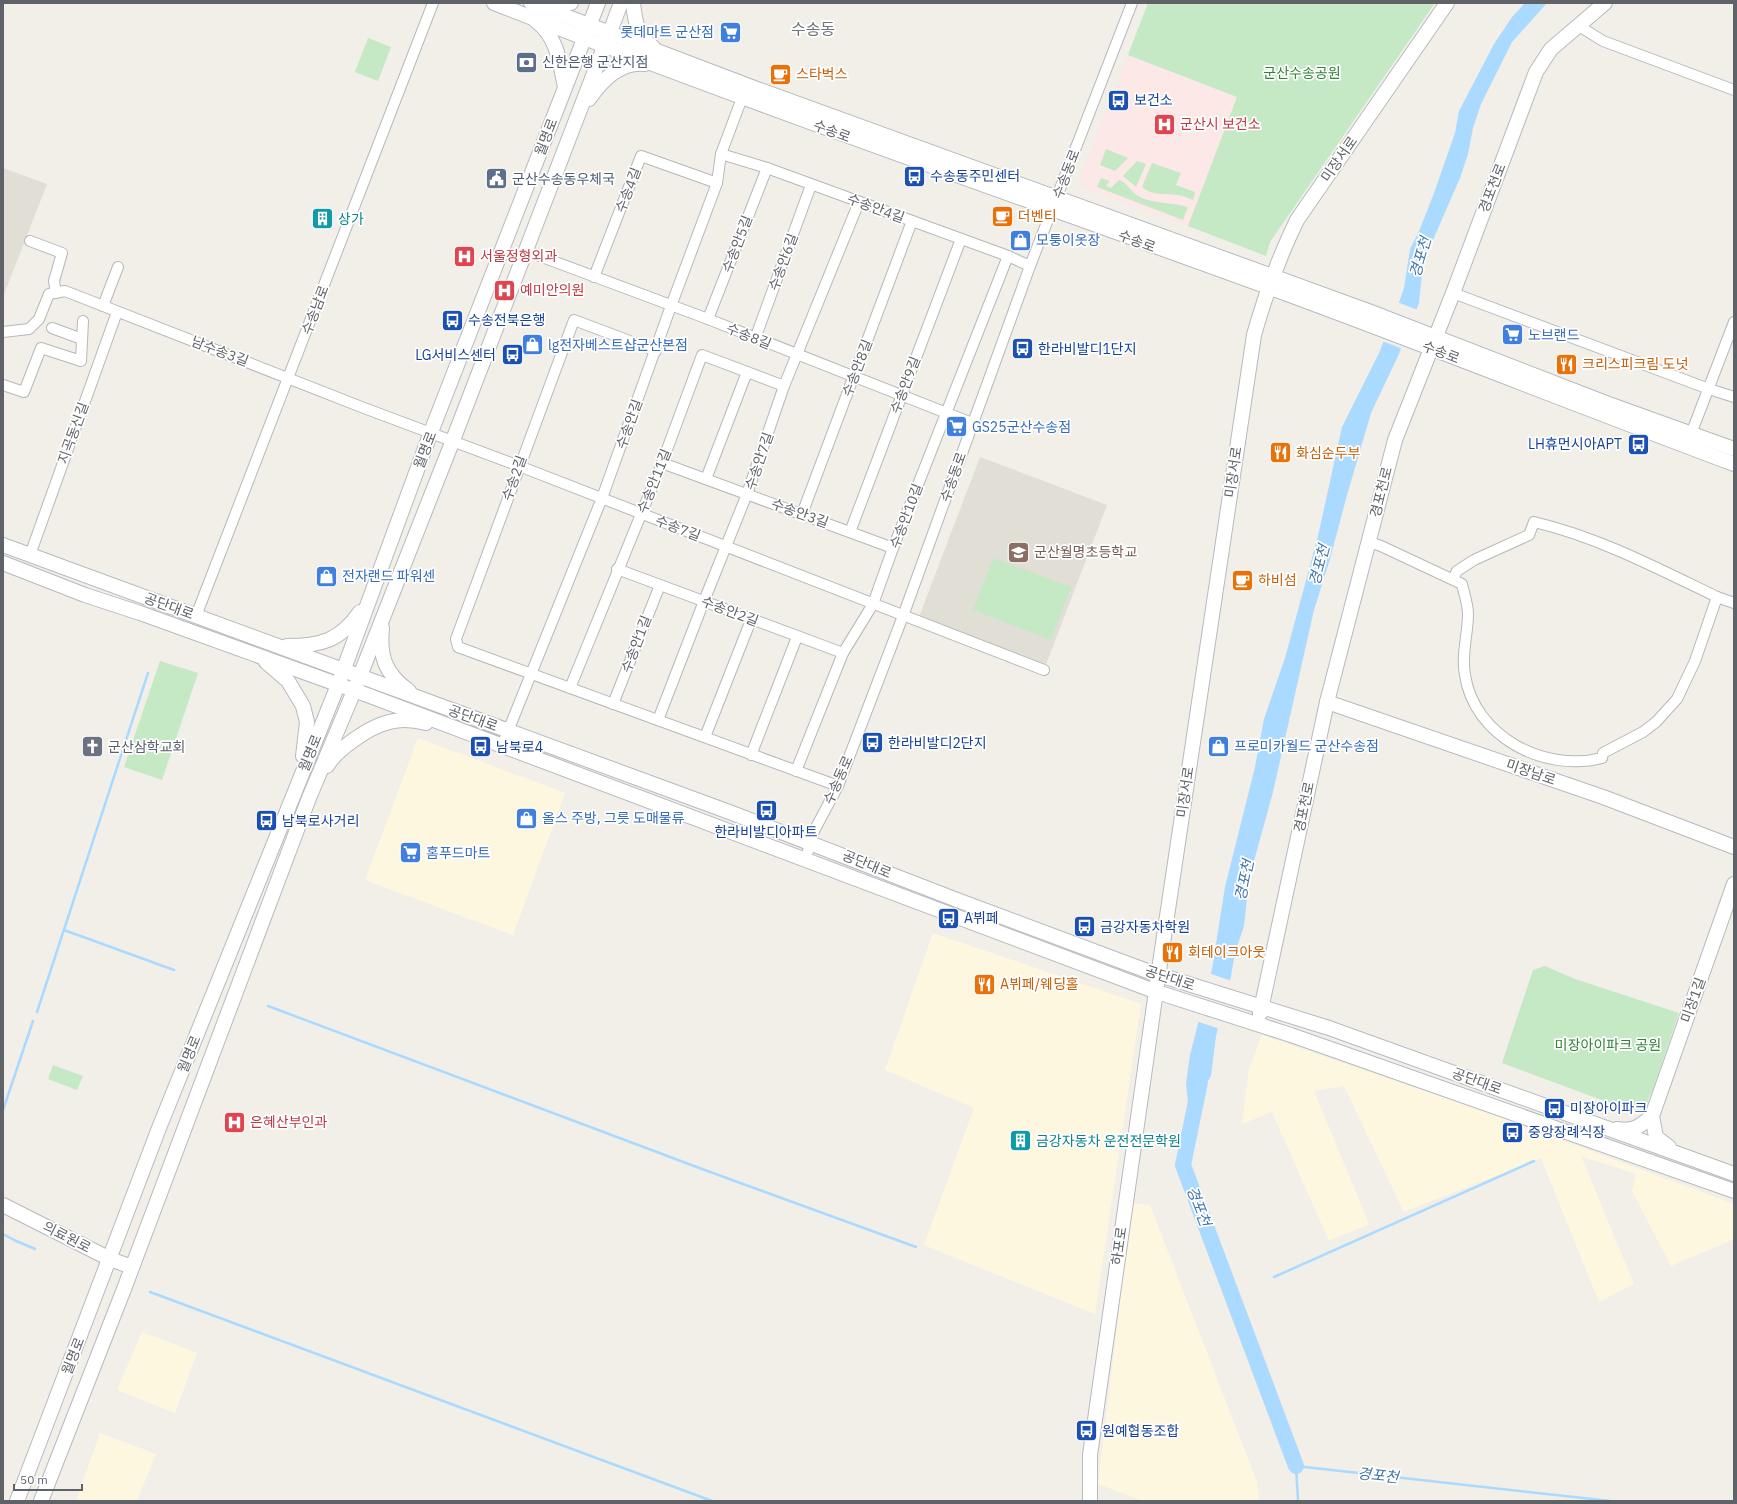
<svg xmlns="http://www.w3.org/2000/svg" width="1737" height="1504" viewBox="0 0 1737 1504" font-family="'IBM Plex Sans','Noto Sans KR',sans-serif">
<style>
.commercial{fill:#fef7e0}
.education{fill:#e1ded6}
.medical{fill:#fce8e6}
.green{fill:#c5e8c5}
.water{fill:#aadaff}
.pier{fill:#f1efe8}
.lines{fill:none;stroke-linecap:round;stroke-linejoin:round}
.stream{stroke:#aadaff;stroke-width:2.5}
.river{stroke:#aadaff;stroke-width:16}
.street-casing{stroke:#b5b8bc;stroke-width:12}
.secondary-casing{stroke:#b6babf;stroke-width:16}
.street{stroke:#fff;stroke-width:10}
.secondary{stroke:#fff;stroke-width:14}
.labels{text-anchor:middle;dominant-baseline:central;stroke-width:3.5;stroke-linejoin:round;paint-order:stroke}
.shop-label{font-size:14px;fill:#366cbe;stroke:#fff;text-anchor:start}
.service-label{font-size:14px;fill:#4e5e75;stroke:#fff;text-anchor:start}
.park-label{font-size:14px;fill:#348238;stroke:#fff}
.food-label{font-size:14px;fill:#c56008;stroke:#fff;text-anchor:start}
.transit-label{font-size:14px;fill:#164399;stroke:#fff;text-anchor:start}
.health-label{font-size:14px;fill:#be3a42;stroke:#fff;text-anchor:start}
.street-label{font-size:14px;fill:#5f6368;stroke:#fff}
.culture-label{font-size:14px;fill:#0d838f;stroke:#fff;text-anchor:start}
.education-label{font-size:14px;fill:#785e54;stroke:#fff;text-anchor:start}
.worship-label{font-size:14px;fill:#5b616d;stroke:#fff;text-anchor:start}
.water-label{font-size:15px;font-style:italic;fill:#4174aa;stroke:#fff}
.quarter-label{font-size:16px;fill:#70757a;stroke:#fff}
</style>
<rect width="100%" height="100%" fill="#f1efe8"/>
<g class="commercial">
<polygon points="418,738 565,793 513,935 365,880"/>
<polygon points="933,933 1141,1004 1095,1314 924,1245 974,1108 885,1070"/>
<polygon points="1262,1035 1488,1113 1734,1204 1734,1239 1671,1266 1632,1191 1636,1174 1581,1156 1634,1284 1599,1302 1541,1158 1404,1212 1344,1086 1314,1091 1369,1224 1329,1241 1272,1112 1242,1124 1249,1069"/>
<polygon points="1132,1203 1150,1205 1257,1482 1259,1501 1143,1501 1098,1484"/>
<polygon points="142,1332 197,1353 175,1413 117,1390"/>
<polygon points="100,1433 156,1454 137,1501 76,1501"/>
</g>
<g class="education">
<polygon points="3,168 47,184 3,297"/>
<polygon points="980,457 1107,505 1044,670 917,622"/>
</g>
<polygon class="medical" points="1128,55 1237,97 1188,226 1083,188 1079,181"/>
<g class="green">
<polygon points="1148,3 1435,3 1270,242 1266,256 1188,226 1237,97 1128,55"/>
<polygon points="368,38 391,47 378,81 355,72"/>
<polygon points="1106,149 1128,158 1115,171 1100,165"/>
<polygon points="1137,161 1146,164 1136,187 1123,176"/>
<path d="M 1152,163 L 1181,173 L 1176,185 L 1195,192 L 1193,200 C 1188,198 1182,195 1177,195 C 1165,193 1152,196 1142,187 Z"/>
<path d="M 1101,178 L 1110,181 L 1106,186 L 1111,188 L 1119,180 C 1127,182 1131,192 1138,196 C 1152,204 1172,202 1188,207 L 1183,220 L 1097,187 Z"/>
<polygon points="993,558 1071,587 1051,640 973,610"/>
<polygon points="160,661 198,673 162,780 124,767"/>
<polygon points="1545,966 1575,979 1679,1013 1654,1086 1643,1112 1626,1109 1502,1063 1533,970"/>
<polygon points="53,1065 83,1076 77,1090 48,1079"/>
</g>
<polygon class="water" points="1525,3 1547,3 1512,42 1481,104 1473,128 1468,154 1460,178 1429,249 1422,274 1419,303 1398,356 1371,413 1347,495 1330,559 1314,610 1273,792 1249,879 1244,926 1235,953 1231,976 1216,1036 1211,1076 1189,1113 1186,1083 1190,1055 1212,969 1225,887 1255,767 1264,719 1285,658 1318,536 1342,427 1379,353 1398,305 1404,288 1410,249 1420,229 1434,193 1455,133 1459,111 1494,44 1512,17"/>
<g class="pier">
<polygon points="1397,302 1418,310 1403,349 1382,341"/>
<polygon points="1208,973 1232,981 1220,1029 1196,1021"/>
</g>
<g class="lines">
<g class="stream">
<polyline points="64,930 174,970"/>
<polyline points="268,1006 702,1169 916,1247"/>
<polyline points="37,1012 148,673"/>
<polyline points="3,1110 33,1021"/>
<polyline points="3,1234 14,1240 35,1249"/>
<polyline points="1274,1277 1534,1161"/>
<polyline points="150,1292 712,1501"/>
<polyline points="1298,1501 1296,1466 1610,1501"/>
</g>
<polyline class="river" points="1200,1082 1183,1165 1296,1466"/>
<defs>
<g id="street">
<polyline points="1579,26 1603,41 1734,90"/>
<polyline points="721,154 767,168 1008,256 1030,266"/>
<polyline points="30,241 62,253 54,281 56,293"/>
<polyline points="526,251 708,319 972,423"/>
<polyline points="594,277 641,156 717,183"/>
<polyline points="1453,293 1709,389 1734,397"/>
<polyline points="103,306 118,267"/>
<polyline points="708,319 767,168"/>
<polyline points="52,328 82,339"/>
<polyline points="3,332 29,329 39,319 49,294 65,291 364,408 519,466 1044,670"/>
<polyline points="755,339 811,185"/>
<polyline points="656,351 574,320 456,639 458,647 838,786"/>
<polyline points="3,385 24,392 41,348 81,361 83,321"/>
<polyline points="1691,434 1734,322"/>
<polyline points="662,463 893,548"/>
<polyline points="706,479 747,372"/>
<polyline points="802,514 912,221"/>
<polyline points="850,532 961,239"/>
<path d="M 1369,542 L 1381,546 L 1462,584 C 1464,594 1468,604 1468,614 C 1468,635 1461,654 1465,675 C 1474,736 1544,773 1602,758 L 1603,753 L 1643,732 L 1656,722 L 1677,699 L 1695,661 L 1717,597 L 1734,603"/>
<polyline points="30,555 117,312"/>
<polyline points="617,569 843,653"/>
<path d="M 1453,579 L 1457,571 L 1474,560 L 1529,535 L 1534,522 C 1598,537 1657,568 1717,597"/>
<polyline points="196,616 433,3"/>
<polyline points="570,688 662,463 702,355 784,386"/>
<polyline points="613,704 660,585"/>
<polyline points="658,720 704,601 747,494 784,386 859,202"/>
<polyline points="705,737 751,620"/>
<polyline points="502,746 602,498 671,306 717,183 721,154 742,98"/>
<polyline points="751,755 797,637"/>
<polyline points="796,771 843,653 873,604 893,548 1008,256"/>
<polyline points="805,861 814,831 838,786 903,616 1030,266 1132,3"/>
</g>
<g id="secondary">
<path d="M 494,3 C 756,106 1022,197 1287,294 C 1436,349 1584,408 1734,464"/>
<polyline points="531,3 757,89 1371,312 1606,403 1734,449"/>
<path d="M 633,3 C 635,21 637,36 653,47"/>
<polyline points="545,6 553,7 571,3"/>
<path d="M 536,21 C 557,36 560,63 565,87"/>
<path d="M 589,99 C 602,80 621,61 645,64"/>
<polyline points="3,545 732,813 957,900 1150,972 1329,1028 1734,1174"/>
<polyline points="3,563 85,595 140,613 370,696 1157,992 1291,1035 1734,1191"/>
<path d="M 382,628 C 379,656 385,674 409,691"/>
<path d="M 287,646 C 320,646 340,641 360,612"/>
<polyline points="266,662 288,681 303,706 307,722 303,756"/>
<polyline points="1327,702 1603,797 1734,847"/>
<path d="M 327,766 C 337,749 369,727 389,722 C 400,719 415,720 426,723"/>
<polyline points="1260,1014 1327,702 1395,440 1453,293 1536,72 1551,49 1605,3"/>
<path d="M 1617,1129 C 1634,1132 1640,1126 1652,1116"/>
<polyline points="1669,1147 1656,1137 1652,1116 1734,884"/>
<polyline points="3,1205 110,1259 132,1267"/>
<polyline points="17,1501 159,1128 338,685 431,432 598,3"/>
<polyline points="41,1501 124,1289 309,798 354,691 453,440 621,3"/>
<path d="M 1090,1501 L 1090,1455 L 1160,963 L 1254,335 C 1265,296 1279,257 1297,220 L 1447,3"/>
</g>
</defs>
<use href="#street" class="street-casing"/>
<use href="#secondary" class="secondary-casing"/>
<use href="#street" class="street"/>
<use href="#secondary" class="secondary"/>
</g>
<defs>
<symbol id="supermarket-square" viewBox="-11 -11 22 22"><rect x="-9" y="-9" width="18" height="18" rx="4" fill="#3f7fe0" stroke="#fff"/><path d="M-6-5.5h2.5l.6 2H6L4.5 2H-2.5L-4.4-4H-6ZM-1.5 3.2a1.3 1.3 0 1 0 .1 0ZM3 3.2a1.3 1.3 0 1 0 .1 0Z" fill="#fff"/></symbol>
<symbol id="bank-square" viewBox="-11 -11 22 22"><rect x="-9" y="-9" width="18" height="18" rx="4" fill="#5c6f8a" stroke="#fff"/><path d="M-6-4H6V4H-6ZM0-2.3a2.3 2.3 0 1 0 0 4.6a2.3 2.3 0 1 0 0-4.6Z" fill="#fff"/></symbol>
<symbol id="cafe-square" viewBox="-11 -11 22 22"><rect x="-9" y="-9" width="18" height="18" rx="4" fill="#e8710a" stroke="#fff"/><path d="M-5.5-4.5H6V0H3Q3 3.5 0 3.5H-2.5Q-5.5 3.5-5.5 0ZM3-3.2v2h1.7v-2ZM-6 4.5H4V6H-6Z" fill="#fff"/></symbol>
<symbol id="bus-square" viewBox="-11 -11 22 22"><rect x="-9" y="-9" width="18" height="18" rx="4" fill="#1a4fb4" stroke="#fff"/><path d="M-5-6H5V4H4V6H2V4H-2V6H-4V4H-5ZM-3.5-4V0h7V-4ZM-3.5 1.2v1.5H-2V1.2ZM2 1.2v1.5H3.5V1.2Z" fill="#fff"/></symbol>
<symbol id="hospital-square" viewBox="-11 -11 22 22"><rect x="-9" y="-9" width="18" height="18" rx="4" fill="#e0444e" stroke="#fff"/><path d="M-5-5h3v3.5h4V-5h3V5h-3V1.5h-4V5h-3Z" fill="#fff"/></symbol>
<symbol id="civic-square" viewBox="-11 -11 22 22"><rect x="-9" y="-9" width="18" height="18" rx="4" fill="#5c6f8a" stroke="#fff"/><path d="M-.6-6.5H3V-4.5H.6V-3L4-1V1h2V6H-6V1h2V-1L-.6-3ZM-1.2 2.5V6h2.4V2.5Z" fill="#fff"/></symbol>
<symbol id="building-square" viewBox="-11 -11 22 22"><rect x="-9" y="-9" width="18" height="18" rx="4" fill="#0f9aa8" stroke="#fff"/><path d="M-4-6H4V6H1V3H-1V6H-4ZM-2.5-4.3h1.7v1.8h-1.7ZM.8-4.3h1.7v1.8H.8ZM-2.5-1h1.7V.8h-1.7ZM.8-1h1.7V.8H.8Z" fill="#fff"/></symbol>
<symbol id="shop-square" viewBox="-11 -11 22 22"><rect x="-9" y="-9" width="18" height="18" rx="4" fill="#3f7fe0" stroke="#fff"/><path d="M-5-2.5h2.3a2.7 3.5 0 0 1 5.4 0H5L5.5 6h-11ZM-1.5-2.5h3a1.5 2.3 0 0 0-3 0Z" fill="#fff"/></symbol>
<symbol id="restaurant-square" viewBox="-11 -11 22 22"><rect x="-9" y="-9" width="18" height="18" rx="4" fill="#e8710a" stroke="#fff"/><path d="M-5-6h1v4h1v-4h1v4h1v-4h1v5L-1.5 .5V6h-2V.5L-5-1ZM5-6V6H3V1.5H1.5Q1.5-4 5-6Z" fill="#fff"/></symbol>
<symbol id="school-square" viewBox="-11 -11 22 22"><rect x="-9" y="-9" width="18" height="18" rx="4" fill="#8d6e63" stroke="#fff"/><path d="M0-5L7-2L0 1L-7-2ZM-4 1L0 2.5L4 1V4Q0 6-4 4Z" fill="#fff"/></symbol>
<symbol id="church-square" viewBox="-11 -11 22 22"><rect x="-9" y="-9" width="18" height="18" rx="4" fill="#6b7280" stroke="#fff"/><path d="M-1.2-6h2.4v3.5h3.3v2.4h-3.3V6h-2.4V-.1h-3.3v-2.4h3.3Z" fill="#fff"/></symbol>
</defs>
<g fill-rule="evenodd">
<use href="#supermarket-square" x="718" y="20" width="25" height="25"/>
<use href="#bank-square" x="514" y="50" width="25" height="25"/>
<use href="#cafe-square" x="768" y="62" width="25" height="25"/>
<use href="#bus-square" x="1106" y="88" width="25" height="25"/>
<use href="#hospital-square" x="1152" y="112" width="25" height="25"/>
<use href="#bus-square" x="902" y="164" width="25" height="25"/>
<use href="#civic-square" x="484" y="166" width="25" height="25"/>
<use href="#cafe-square" x="990" y="204" width="25" height="25"/>
<use href="#building-square" x="310" y="206" width="25" height="25"/>
<use href="#shop-square" x="1008" y="228" width="25" height="25"/>
<use href="#hospital-square" x="452" y="244" width="25" height="25"/>
<use href="#hospital-square" x="492" y="278" width="25" height="25"/>
<use href="#bus-square" x="440" y="308" width="25" height="25"/>
<use href="#supermarket-square" x="1500" y="322" width="25" height="25"/>
<use href="#shop-square" x="520" y="332" width="25" height="25"/>
<use href="#bus-square" x="1010" y="336" width="25" height="25"/>
<use href="#bus-square" x="500" y="342" width="25" height="25"/>
<use href="#restaurant-square" x="1554" y="352" width="25" height="25"/>
<use href="#supermarket-square" x="944" y="414" width="25" height="25"/>
<use href="#bus-square" x="1626" y="432" width="25" height="25"/>
<use href="#restaurant-square" x="1268" y="440" width="25" height="25"/>
<use href="#school-square" x="1006" y="540" width="25" height="25"/>
<use href="#shop-square" x="314" y="564" width="25" height="25"/>
<use href="#cafe-square" x="1230" y="568" width="25" height="25"/>
<use href="#bus-square" x="860" y="730" width="25" height="25"/>
<use href="#shop-square" x="1206" y="734" width="25" height="25"/>
<use href="#church-square" x="80" y="734" width="25" height="25"/>
<use href="#bus-square" x="468" y="734" width="25" height="25"/>
<use href="#bus-square" x="754" y="798" width="25" height="25"/>
<use href="#shop-square" x="514" y="806" width="25" height="25"/>
<use href="#bus-square" x="254" y="808" width="25" height="25"/>
<use href="#supermarket-square" x="398" y="840" width="25" height="25"/>
<use href="#bus-square" x="936" y="906" width="25" height="25"/>
<use href="#bus-square" x="1072" y="914" width="25" height="25"/>
<use href="#restaurant-square" x="1160" y="940" width="25" height="25"/>
<use href="#restaurant-square" x="972" y="972" width="25" height="25"/>
<use href="#bus-square" x="1542" y="1096" width="25" height="25"/>
<use href="#hospital-square" x="222" y="1110" width="25" height="25"/>
<use href="#bus-square" x="1500" y="1120" width="25" height="25"/>
<use href="#building-square" x="1008" y="1128" width="25" height="25"/>
<use href="#bus-square" x="1074" y="1418" width="25" height="25"/>
</g>
<g class="labels">
<g class="shop-label">
<text x="714" y="32" text-anchor="end">롯데마트 군산점</text>
<text x="1036" y="240">모퉁이옷장</text>
<text x="1528" y="335">노브랜드</text>
<text x="548" y="345">lg전자베스트샵군산본점</text>
<text x="972" y="427">GS25군산수송점</text>
<text x="342" y="576">전자랜드 파워센</text>
<text x="1234" y="746">프로미카월드 군산수송점</text>
<text x="542" y="818">올스 주방, 그릇 도매물류</text>
<text x="426" y="853">홈푸드마트</text>
</g>
<g class="service-label">
<text x="542" y="62">신한은행 군산지점</text>
<text x="512" y="179">군산수송동우체국</text>
</g>
<g class="park-label">
<text x="1302" y="73">군산수송공원</text>
<text x="1608" y="1045">미장아이파크 공원</text>
</g>
<g class="food-label">
<text x="796" y="74">스타벅스</text>
<text x="1018" y="216">더벤티</text>
<text x="1582" y="364">크리스피크림 도넛</text>
<text x="1296" y="453">화심순두부</text>
<text x="1258" y="580">하비섬</text>
<text x="1188" y="952">회테이크아웃</text>
<text x="1000" y="984">A뷔페/웨딩홀</text>
</g>
<g class="transit-label">
<text x="1134" y="100">보건소</text>
<text x="930" y="176">수송동주민센터</text>
<text x="468" y="320">수송전북은행</text>
<text x="1038" y="349">한라비발디1단지</text>
<text x="496" y="355" text-anchor="end">LG서비스센터</text>
<text x="1622" y="444" text-anchor="end">LH휴먼시아APT</text>
<text x="888" y="743">한라비발디2단지</text>
<text x="496" y="747">남북로4</text>
<text x="282" y="821">남북로사거리</text>
<text x="766" y="832" text-anchor="middle">한라비발디아파트</text>
<text x="964" y="918">A뷔페</text>
<text x="1100" y="927">금강자동차학원</text>
<text x="1570" y="1108">미장아이파크</text>
<text x="1528" y="1132">중앙장례식장</text>
<text x="1102" y="1431">원예협동조합</text>
</g>
<g class="health-label">
<text x="1180" y="124">군산시 보건소</text>
<text x="480" y="256">서울정형외과</text>
<text x="520" y="290">예미안의원</text>
<text x="250" y="1122">은혜산부인과</text>
</g>
<g class="street-label">
<text transform="translate(832 131) rotate(20)">수송로</text>
<text transform="translate(546 137) rotate(-69)">월명로</text>
<text transform="translate(1339 159) rotate(-55)">미장서로</text>
<text transform="translate(1066 174) rotate(-69)">수송동로</text>
<text transform="translate(1492 188) rotate(-69)">경포천로</text>
<text transform="translate(628 190) rotate(-69)">수송4길</text>
<text transform="translate(876 208) rotate(20)">수송안4길</text>
<text transform="translate(1137 241) rotate(20)">수송로</text>
<text transform="translate(737 244) rotate(-69)">수송안5길</text>
<text transform="translate(783 262) rotate(-70)">수송안6길</text>
<text transform="translate(315 310) rotate(-69)">수송남로</text>
<text transform="translate(749 336) rotate(22)">수송8길</text>
<text transform="translate(220 351) rotate(21)">남수송3길</text>
<text transform="translate(1441 352) rotate(21)">수송로</text>
<text transform="translate(857 368) rotate(-69)">수송안8길</text>
<text transform="translate(905 385) rotate(-69)">수송안9길</text>
<text transform="translate(629 424) rotate(-70)">수송안길</text>
<text transform="translate(73 433) rotate(-70)">지곡동신길</text>
<text transform="translate(425 450) rotate(-69)">월명로</text>
<text transform="translate(759 461) rotate(-71)">수송안7길</text>
<text transform="translate(1233 472) rotate(-82)">미장서로</text>
<text transform="translate(953 477) rotate(-70)">수송동로</text>
<text transform="translate(514 478) rotate(-70)">수송2길</text>
<text transform="translate(654 481) rotate(-68)">수송안11길</text>
<text transform="translate(1381 492) rotate(-76)">경포천로</text>
<text transform="translate(800 513) rotate(20)">수송안3길</text>
<text transform="translate(906 516) rotate(-69)">수송안10길</text>
<text transform="translate(678 528) rotate(21)">수송7길</text>
<text transform="translate(169 606) rotate(20)">공단대로</text>
<text transform="translate(730 611) rotate(21)">수송안2길</text>
<text transform="translate(636 644) rotate(-69)">수송안1길</text>
<text transform="translate(473 718) rotate(20)">공단대로</text>
<text transform="translate(310 753) rotate(-68)">월명로</text>
<text transform="translate(1531 772) rotate(19)">미장남로</text>
<text transform="translate(838 780) rotate(-66)">수송동로</text>
<text transform="translate(1185 792) rotate(-82)">미장서로</text>
<text transform="translate(1304 807) rotate(-78)">경포천로</text>
<text transform="translate(867 864) rotate(22)">공단대로</text>
<text transform="translate(1170 978) rotate(18)">공단대로</text>
<text transform="translate(1693 1000) rotate(-70)">미장1길</text>
<text transform="translate(189 1054) rotate(-68)">월명로</text>
<text transform="translate(1477 1081) rotate(20)">공단대로</text>
<text transform="translate(67 1237) rotate(27)">의료원로</text>
<text transform="translate(1119 1246) rotate(-82)">하포로</text>
<text transform="translate(73 1356) rotate(-69)">월명로</text>
</g>
<g class="culture-label">
<text x="338" y="219">상가</text>
<text x="1036" y="1141">금강자동차 운전전문학원</text>
</g>
<g class="education-label">
<text x="1034" y="552">군산월명초등학교</text>
</g>
<g class="worship-label">
<text x="108" y="747">군산삼학교회</text>
</g>
<g class="water-label">
<text transform="translate(1420 257) rotate(-74)">경포천</text>
<text transform="translate(1319 565) rotate(-75)">경포천</text>
<text transform="translate(1244 880) rotate(-78)">경포천</text>
<text transform="translate(1199 1206) rotate(69)">경포천</text>
<text transform="translate(1378 1475) rotate(6)">경포천</text>
</g>
<g class="quarter-label">
<text x="813" y="29">수송동</text>
</g>
</g>
<rect width="1737" height="1504" fill="none" stroke="#5f6368" stroke-width="8"/>
<path d="M14 1484v6h68v-6" fill="none" stroke="#5f6368" stroke-width="2"/>
<text x="20" y="1484" font-size="12" fill="#5f6368" stroke="#ffffff" stroke-width="3" paint-order="stroke">50 m</text>
</svg>
